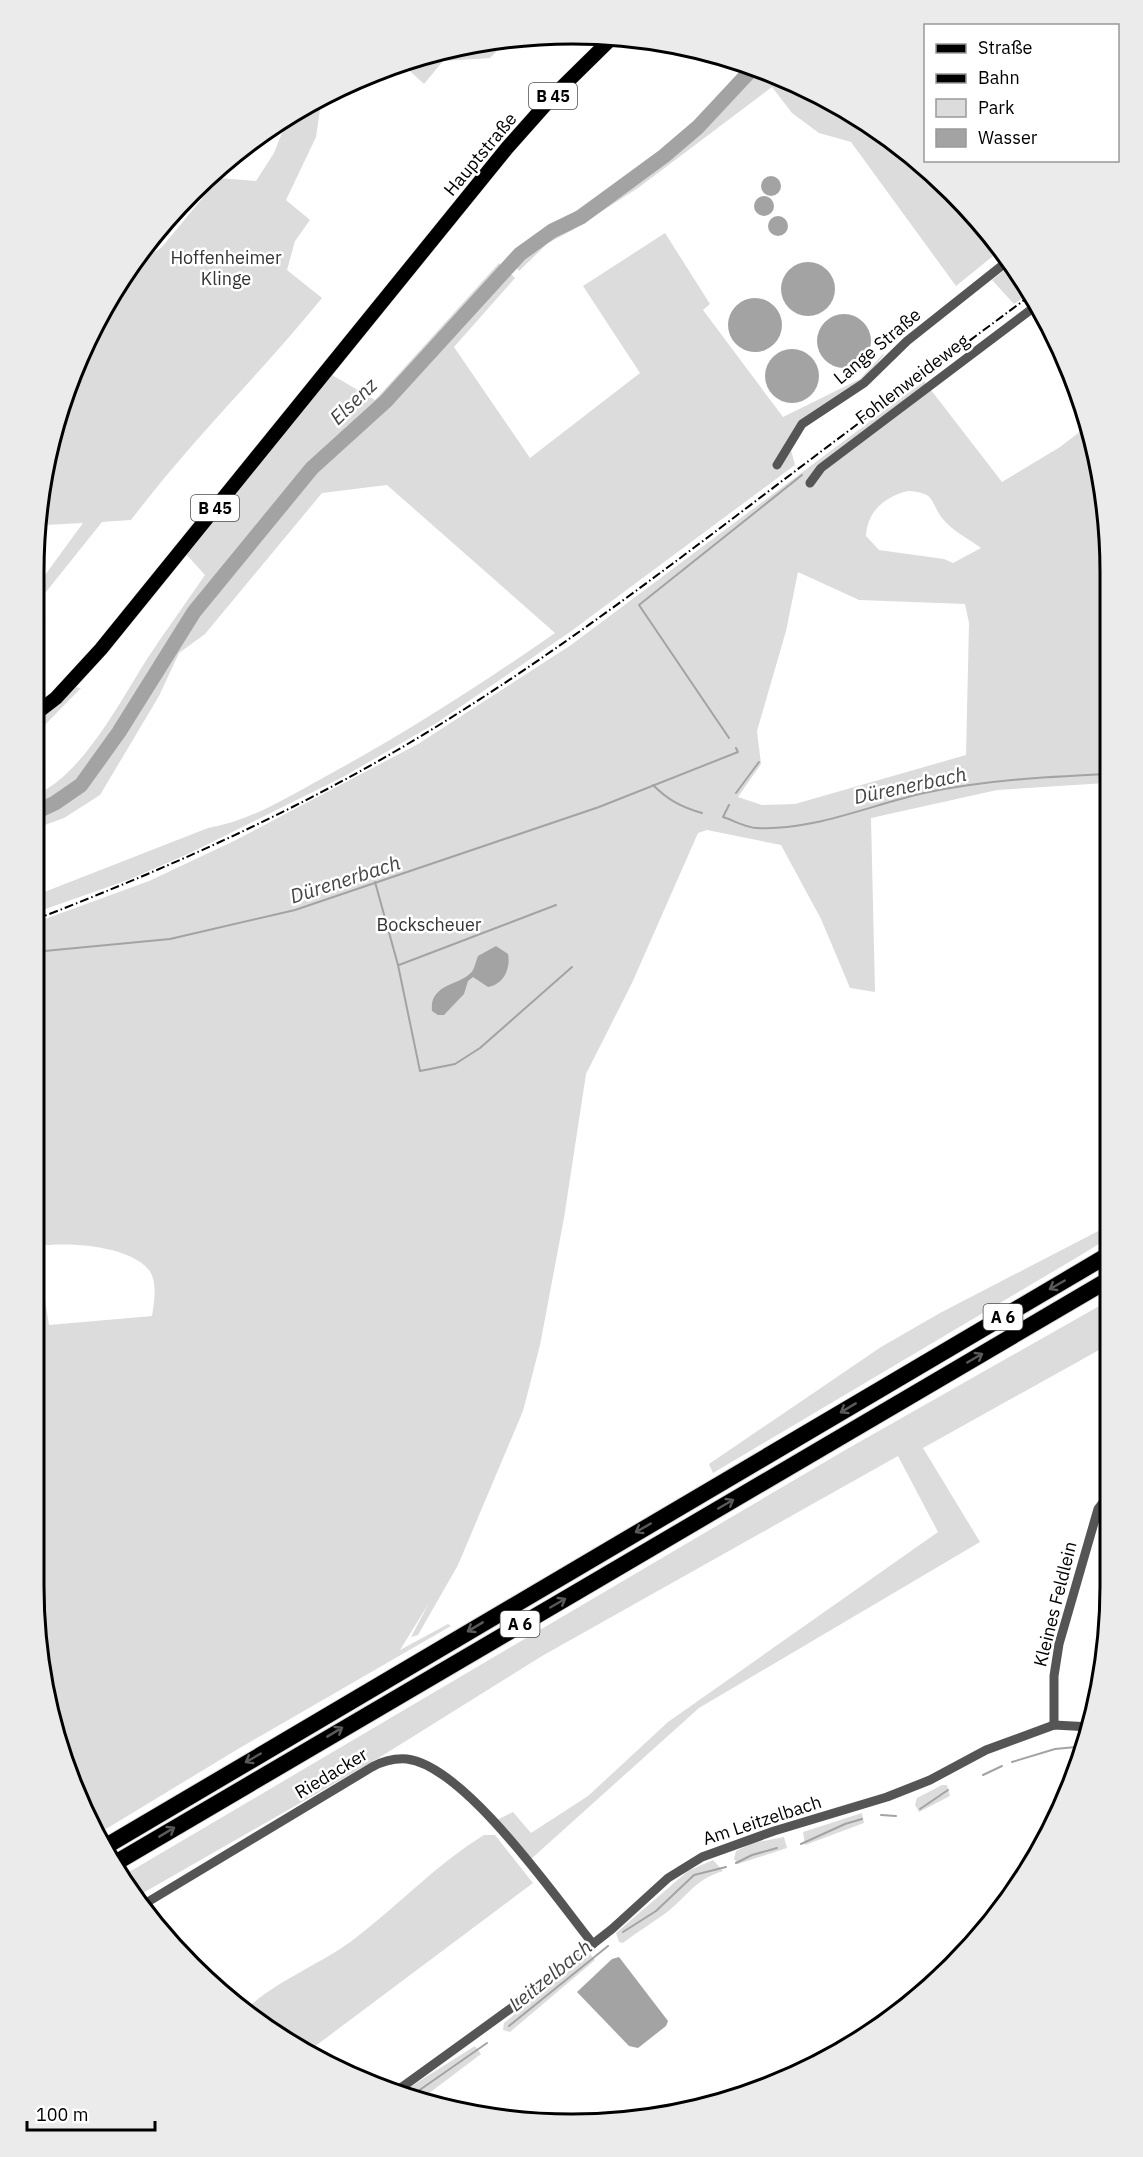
<svg xmlns="http://www.w3.org/2000/svg" width="1143" height="2157" viewBox="0 0 1143 2157" font-family="'IBM Plex Sans',sans-serif">
<style>
.green{fill:#dcdcdc;fill-rule:evenodd}
.water{fill:#a3a3a3}
.lines{fill:none;stroke-linecap:round;stroke-linejoin:round}
.stream{stroke:#a3a3a3;stroke-width:2}
.river{stroke:#a3a3a3;stroke-width:15}
.primary-casing{stroke:#dbdbdb;stroke-width:15}
.highway-casing{stroke:#dbdbdb;stroke-width:18}
.street{stroke:#555;stroke-width:9}
.primary{stroke:#000;stroke-width:14}
.highway{stroke:#000;stroke-width:16}
.rail{stroke:#000;stroke-width:2;stroke-dasharray:9 3 1.5 3;stroke-linecap:butt}
.oneway{stroke:#595959}
.labels{text-anchor:middle;dominant-baseline:central;stroke-width:5;stroke-linejoin:round;paint-order:stroke}
.shield{fill:#fff;stroke:#4c4c4c;stroke-width:1.5}
.shield-label{font-size:16px;font-weight:bold;fill:#000}
.street-label{font-size:18px;fill:#000;stroke:#fff}
.park-label{font-size:18px;fill:#333;stroke:#fff}
.water-label{font-size:20px;font-style:italic;fill:#444;stroke:#fff}
.rim{fill:none;stroke:#000;stroke-width:3}
</style>
<rect width="100%" height="100%" fill="#fff"/>
<g class="green">
<polygon points="507,37 508,40 490,58 443,61 424,84 399,61"/>
<polygon points="750,66 807,87 818,100 840,109 926,166 1006,257 1004,259 998,252 956,286 851,142 819,133 792,113 772,87 638,188 571,231 548,243 519,271 510,258 666,146 698,119"/>
<path d="M 322,96 L 316,137 L 286,200 L 310,220 L 295,241 L 287,270 L 322,298 C 260,374 190,442 131,520 L 102,522 L 34,607 L 34,590 L 83,523 L 45,525 L 34,536 L 51,432 L 89,333 L 127,271 L 162,247 L 219,178 L 256,181 L 274,153 L 289,115 Z"/>
<path d="M 665,233 L 710,304 L 703,310 L 783,417 L 860,379 L 883,354 L 884,355 L 862,381 L 799,421 L 791,450 L 795,465 L 570,632 L 438,722 L 343,777 L 190,853 L 128,880 L 34,913 L 34,896 L 208,828 C 249,821 285,799 321,779 C 402,735 479,686 555,633 L 387,485 L 322,493 L 205,634 L 179,653 L 159,696 L 100,795 L 64,818 L 34,829 L 34,795 C 81,778 121,700 147,659 C 166,630 186,603 205,575 L 186,554 L 332,375 L 375,400 L 499,263 L 515,278 L 454,347 L 530,458 L 640,373 L 583,286 Z"/>
<polygon points="1012,264 1030,293 1014,304 992,280"/>
<path d="M 924,381 L 1002,482 L 1060,447 L 1086,427 L 1105,501 L 1106,783 L 997,790 L 871,818 L 875,992 L 850,988 L 821,919 L 781,845 L 707,830 L 698,833 L 632,983 L 586,1074 L 564,1218 L 540,1345 L 523,1411 L 458,1565 L 418,1635 L 411,1637 L 429,1603 L 400,1650 L 448,1624 L 451,1626 L 238,1749 L 101,1832 L 62,1759 L 33,1586 L 33,1292 L 44,1293 L 49,1325 L 152,1316 C 154,1303 158,1282 149,1270 C 128,1245 68,1242 39,1246 L 33,1231 L 34,923 L 149,881 L 236,840 L 418,744 L 571,645 ZM 908,491 C 936,493 929,500 942,518 C 951,530 969,539 981,548 L 953,563 L 944,559 L 879,550 L 866,536 C 867,511 886,496 908,491 ZM 798,572 L 859,600 L 965,604 L 969,623 L 966,755 L 795,804 L 762,805 L 738,797 L 761,764 L 757,731 L 786,631 Z"/>
<polygon points="74,687 81,688 34,736 34,723"/>
<polygon points="1108,1226 1108,1238 1086,1252 713,1473 709,1464 881,1347 940,1313"/>
<polygon points="1108,1301 1108,1345 923,1448 980,1542 699,1708 531,1859 497,1820 513,1812 531,1833 588,1796 668,1722 938,1532 898,1456 542,1656 377,1759 136,1897 124,1875 847,1449"/>
<polygon points="942,1785 947,1785 950,1796 919,1812 915,1805 917,1798"/>
<polygon points="862,1813 864,1823 805,1845 803,1832"/>
<path d="M 484,1835 L 495,1835 L 533,1883 L 310,2050 L 273,2033 L 246,2009 C 280,1978 323,1964 358,1936 C 401,1903 438,1863 484,1835 Z"/>
<polygon points="784,1837 787,1848 738,1864 734,1859 736,1851 753,1843"/>
<path d="M 713,1860 L 723,1871 C 694,1880 688,1896 666,1913 C 652,1923 637,1932 623,1943 L 619,1942 L 616,1933 L 688,1871 Z"/>
<polygon points="590,1954 595,1960 510,2032 503,2030 504,2023"/>
<polygon points="475,2046 481,2054 420,2100 402,2092"/>
</g>
<g class="water">
<circle cx="771" cy="186" r="10"/>
<circle cx="764" cy="206" r="10"/>
<circle cx="778" cy="226" r="10"/>
<circle cx="808" cy="289" r="27"/>
<circle cx="755" cy="325" r="27"/>
<circle cx="844" cy="341" r="27"/>
<circle cx="792" cy="376" r="27"/>
<path d="M 496,946 L 508,954 C 511,969 503,985 488,987 L 473,977 L 468,981 L 464,994 L 444,1015 L 438,1015 L 432,1011 C 429,982 463,986 473,970 C 475,966 476,961 478,956 Z"/>
<polygon points="619,1957 668,2021 666,2026 638,2048 629,2046 577,1992 612,1959"/>
</g>
<g class="lines">
<g class="stream">
<polyline points="729,738 639,605 802,475"/>
<path d="M 653,785 C 668,800 681,807 702,813"/>
<polyline points="736,793 759,762"/>
<path d="M 729,805 L 723,817 C 733,820 746,828 757,828 C 813,831 870,805 924,793 C 984,780 1045,777 1106,774"/>
<polyline points="375,882 398,965 420,1071 455,1064 480,1048 572,967"/>
<polyline points="34,952 170,939 295,910 599,807 738,752 736,748"/>
<polyline points="399,965 556,905"/>
<polyline points="1012,1762 1055,1749 1076,1747"/>
<polyline points="983,1775 1002,1766"/>
<polyline points="920,1809 948,1790"/>
<polyline points="881,1815 896,1816"/>
<polyline points="801,1844 845,1824 862,1819"/>
<polyline points="736,1863 752,1855 777,1848"/>
<polyline points="623,1932 656,1911 694,1875 726,1867"/>
<polyline points="509,2026 608,1946"/>
<polyline points="411,2096 487,2043"/>
</g>
<polyline class="river" points="34,813 55,803 81,785 119,732 194,612 312,468 386,401 520,254 552,231 581,217 664,156 698,127 754,67"/>
<defs>
<polyline id="primary" points="34,715 56,698 101,649 507,148 555,94 615,35"/>
<g id="highway">
<polyline points="108,1845 1108,1255"/>
<polyline points="117,1862 1108,1280"/>
</g>
</defs>
<use href="#primary" class="primary-casing"/>
<use href="#highway" class="highway-casing"/>
<g class="street">
<polyline points="777,465 802,424 864,383 907,341 1009,260"/>
<polyline points="810,483 821,468 1037,305"/>
<polyline points="1054,1725 1054,1676 1059,1644 1098,1509 1108,1496"/>
<path d="M 141,1906 L 372,1767 C 383,1761 394,1758 407,1759 C 465,1766 556,1898 593,1944"/>
<polyline points="398,2090 510,2009 612,1929 668,1878 702,1857 774,1831 887,1797 930,1780 986,1750 1054,1725 1091,1727"/>
</g>
<use href="#primary" class="primary"/>
<use href="#highway" class="highway"/>
<path class="rail" d="M 34,920 C 158,872 279,819 394,752 C 525,676 645,585 765,494 C 853,427 942,361 1031,295"/>
</g>
<defs><path id="oneway-shaft" d="M-6 0H5M1.5-3L5.5 0L1.5 3" fill="none" stroke-width="1.6" stroke-linecap="round" stroke-linejoin="round" transform="scale(1.5)"/></defs>
<g class="oneway">
<use href="#oneway-shaft" transform="translate(1057 1285) rotate(150)"/>
<use href="#oneway-shaft" transform="translate(975 1358) rotate(-30)"/>
<use href="#oneway-shaft" transform="translate(848 1408) rotate(149)"/>
<use href="#oneway-shaft" transform="translate(726 1504) rotate(-30)"/>
<use href="#oneway-shaft" transform="translate(643 1528) rotate(150)"/>
<use href="#oneway-shaft" transform="translate(558 1603) rotate(-30)"/>
<use href="#oneway-shaft" transform="translate(475 1627) rotate(149)"/>
<use href="#oneway-shaft" transform="translate(335 1732) rotate(-31)"/>
<use href="#oneway-shaft" transform="translate(253 1758) rotate(150)"/>
<use href="#oneway-shaft" transform="translate(167 1832) rotate(-31)"/>
</g>
<g class="labels">
<g class="shield">
<rect x="529" y="83" width="48" height="26" rx="4.5"/>
<rect x="191" y="495" width="48" height="26" rx="4.5"/>
<rect x="983.5" y="1304" width="39" height="26" rx="4.5"/>
<rect x="500.5" y="1611" width="39" height="26" rx="4.5"/>
</g>
<g class="shield-label">
<text x="553" y="96">B 45</text>
<text x="215" y="508">B 45</text>
<text x="1003" y="1317">A 6</text>
<text x="520" y="1624">A 6</text>
</g>
<g class="street-label">
<text transform="translate(480 154) rotate(-50)">Hauptstraße</text>
<text transform="translate(877 346) rotate(-40)">Lange Straße</text>
<text transform="translate(912 379) rotate(-37)">Fohlenweideweg</text>
<text transform="translate(1055 1604) rotate(-76)">Kleines Feldlein</text>
<text transform="translate(331 1773) rotate(-31)">Riedacker</text>
<text transform="translate(762 1820) rotate(-18)">Am Leitzelbach</text>
</g>
<g class="park-label">
<text x="226" y="257">Hoffenheimer<tspan x="226" dy="21">Klinge</tspan></text>
<text x="429" y="924">Bockscheuer</text>
</g>
<g class="water-label">
<text transform="translate(353 401) rotate(-44)">Elsenz</text>
<text transform="translate(910 785) rotate(-12)">Dürenerbach</text>
<text transform="translate(345 879) rotate(-18)">Dürenerbach</text>
<text transform="translate(550 1975) rotate(-39)">Leitzelbach</text>
</g>
</g>
<path d="M0 0H1143V2157H0ZM572 44H572A528 528 0 0 1 1100 572V1586A528 528 0 0 1 572 2114H572A528 528 0 0 1 44 1586V572A528 528 0 0 1 572 44Z" fill="#ebebeb" fill-rule="evenodd"/>
<path class="rim" d="M572 44H572A528 528 0 0 1 1100 572V1586A528 528 0 0 1 572 2114H572A528 528 0 0 1 44 1586V572A528 528 0 0 1 572 44Z"/>
<rect x="924" y="24" width="195" height="138" fill="#ffffff" stroke="#999999" stroke-width="1.5"/>
<rect x="936" y="44" width="30" height="9" fill="#000000" stroke="#999999" stroke-width="1.5"/>
<text x="978" y="54" font-size="18" fill="#000000">Straße</text>
<rect x="936" y="74" width="30" height="9" fill="#000000" stroke="#999999" stroke-width="1.5"/>
<text x="978" y="84" font-size="18" fill="#000000">Bahn</text>
<rect x="936" y="99" width="30" height="18" fill="#dcdcdc" stroke="#999999" stroke-width="1.5"/>
<text x="978" y="114" font-size="18" fill="#000000">Park</text>
<rect x="936" y="129" width="30" height="18" fill="#a3a3a3" stroke="#999999" stroke-width="1.5"/>
<text x="978" y="144" font-size="18" fill="#000000">Wasser</text>
<path d="M27 2121v9h128v-9" fill="none" stroke="#000000" stroke-width="3"/>
<text x="36" y="2121" font-size="18" fill="#000000" stroke="#ffffff" stroke-width="4.5" paint-order="stroke">100 m</text>
</svg>
